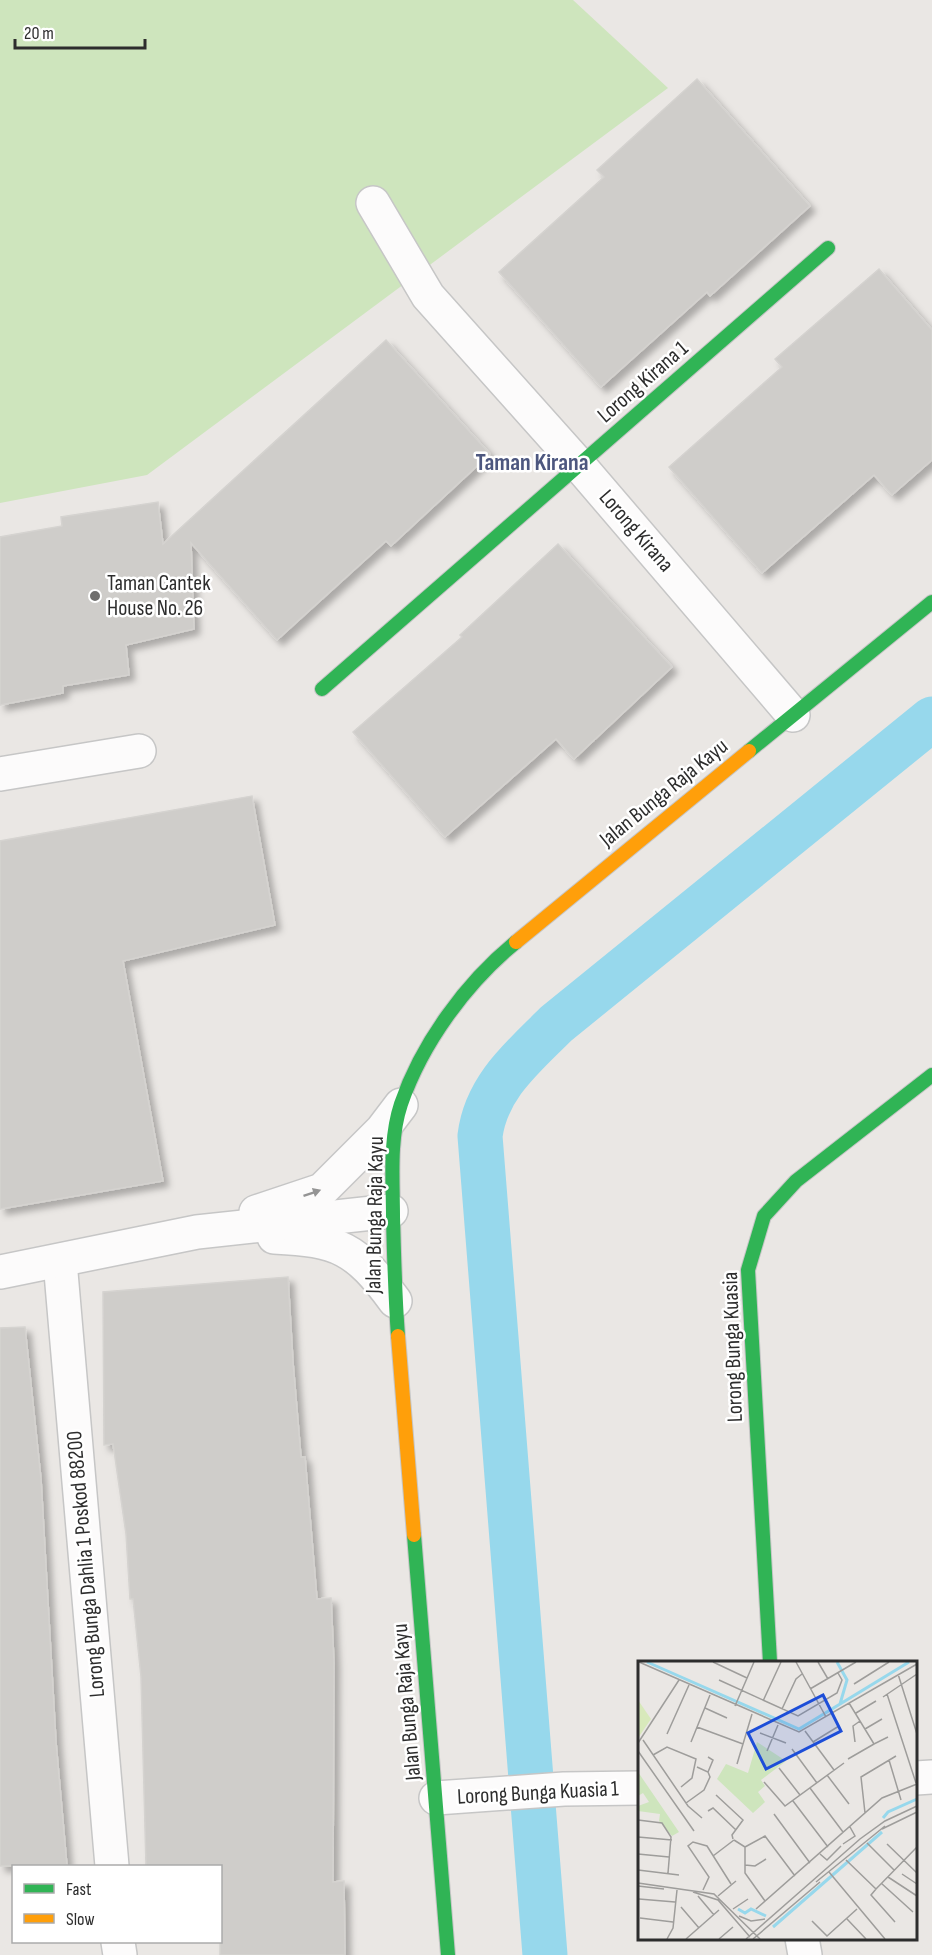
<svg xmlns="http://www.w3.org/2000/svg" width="932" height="1955" viewBox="0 0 932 1955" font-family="'Sofia Sans Condensed',sans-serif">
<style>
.green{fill:#cee5bd}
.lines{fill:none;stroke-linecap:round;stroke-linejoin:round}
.canal{stroke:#97d8ec;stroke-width:45}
.building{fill:#cfcdca;stroke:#d5d3d0;stroke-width:1.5;filter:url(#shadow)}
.street-casing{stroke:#c6c6c6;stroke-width:36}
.fast-casing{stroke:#c6c6c6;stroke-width:16}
.slow-casing{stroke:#c6c6c6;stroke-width:16}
.street{stroke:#fcfbfb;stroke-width:33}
.fast{stroke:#30b455;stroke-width:14}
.slow{stroke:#ff9f0a;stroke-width:14}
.oneway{fill:#949494}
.poi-dot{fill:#6f6e6d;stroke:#fff;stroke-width:2}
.labels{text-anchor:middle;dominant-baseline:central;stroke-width:5;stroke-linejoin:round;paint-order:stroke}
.street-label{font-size:22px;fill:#2d2d2d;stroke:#fff}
.poi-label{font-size:22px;fill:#2d2d2d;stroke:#fff;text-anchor:start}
.neighbourhood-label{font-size:24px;font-weight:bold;fill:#4d577f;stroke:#fff}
.inset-river{fill:none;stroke:#97d8ec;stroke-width:3}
.inset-road{fill:none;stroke:#9e9d9b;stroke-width:1.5}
.view{fill:#1d4ed8;fill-opacity:0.15;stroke:#1d4ed8;stroke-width:3}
.inset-edge{fill:none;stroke:#2d2d2d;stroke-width:3}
</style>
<defs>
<filter id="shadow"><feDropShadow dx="5.5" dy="5.5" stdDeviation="3" flood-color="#0004"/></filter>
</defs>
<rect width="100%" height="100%" fill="#eae7e4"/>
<polygon class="green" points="0,0 573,0 668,88 147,475 0,503"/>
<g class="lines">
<path class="canal" d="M 545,1955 L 480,1136 C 486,1087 523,1057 556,1024 L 932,719"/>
</g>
<g class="building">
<polygon points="697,79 810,206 710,296 707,292 601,387 499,272 604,177 597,170"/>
<polygon points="879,269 932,330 932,460 892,495 874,475 762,573 669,467 782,367 775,359"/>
<polygon points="386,340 490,454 391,546 386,541 277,640 191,543 194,629 126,645 129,675 63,686 63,693 0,705 0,537 62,526 61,517 158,502 163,544"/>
<polygon points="558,544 672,667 574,759 556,739 445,837 353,732 462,637 460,635"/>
<polygon points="252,796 275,925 123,961 163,1181 0,1209 0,841"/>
<polygon points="288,1277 293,1362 301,1457 305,1457 317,1599 331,1598 334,1663 333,1882 344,1881 345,1955 220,1955 220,1866 146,1866 141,1677 133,1599 130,1599 126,1534 113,1444 104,1445 103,1292"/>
<polygon points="25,1327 41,1479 56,1742 67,1866 0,1866 0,1328"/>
</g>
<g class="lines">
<defs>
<g id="street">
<polyline points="373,203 428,296 579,465 793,715"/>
<polyline points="0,774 139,751"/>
<polyline points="256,1212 322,1190 382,1130 401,1105"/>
<path d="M 274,1237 C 339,1240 356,1248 395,1301"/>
<polyline points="60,1261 112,1866"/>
<polyline points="0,1272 197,1232 391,1211"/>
<polyline points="916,1778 932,1777"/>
<polyline points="436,1798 564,1789 640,1788"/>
<polyline points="802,1938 805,1955"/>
<polyline points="118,1942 120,1955"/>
</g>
<g id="fast">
<polyline points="322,689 828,248"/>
<polyline points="749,751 932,602"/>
<path d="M 398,1336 C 395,1296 394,1257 393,1217 C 393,1180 389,1140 401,1104 C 422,1043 466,983 516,942"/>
<polyline points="414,1535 448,1955"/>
<polyline points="770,1662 748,1270 764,1216 796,1181 932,1075"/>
</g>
<g id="slow">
<polyline points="516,942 749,751"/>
<polyline points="398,1336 414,1535"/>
</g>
</defs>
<use href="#street" class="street-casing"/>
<use href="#fast" class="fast-casing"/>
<use href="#slow" class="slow-casing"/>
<use href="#street" class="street"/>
<use href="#fast" class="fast"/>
<use href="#slow" class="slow"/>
</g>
<defs><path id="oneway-solid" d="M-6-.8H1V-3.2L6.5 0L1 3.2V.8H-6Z" transform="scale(1.5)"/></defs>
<use class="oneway" href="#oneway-solid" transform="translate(312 1193) rotate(-19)"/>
<circle class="poi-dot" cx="95" cy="596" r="6"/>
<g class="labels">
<g class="street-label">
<text transform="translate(643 382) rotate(-41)">Lorong Kirana 1</text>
<text transform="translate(636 531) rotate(49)">Lorong Kirana</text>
<text transform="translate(664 793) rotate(-39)">Jalan Bunga Raja Kayu</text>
<text transform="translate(375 1215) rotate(-89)">Jalan Bunga Raja Kayu</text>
<text transform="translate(733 1347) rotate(-92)">Lorong Bunga Kuasia</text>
<text transform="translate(86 1564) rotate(-95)">Lorong Bunga Dahlia 1 Poskod 88200</text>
<text transform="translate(407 1702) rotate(-95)">Jalan Bunga Raja Kayu</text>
<text transform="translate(538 1793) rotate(-3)">Lorong Bunga Kuasia 1</text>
</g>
<g class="poi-label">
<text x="107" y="583">Taman Cantek<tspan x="107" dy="25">House No. 26</tspan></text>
</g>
<g class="neighbourhood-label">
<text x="532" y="462">Taman Kirana</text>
</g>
</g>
<g transform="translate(638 1661)">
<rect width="279" height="279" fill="#eae7e4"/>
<path d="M 119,81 L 148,100 L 123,119 L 127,125 L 120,131 L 127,141 L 115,152 L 79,118 L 88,103 L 110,112 ZM 0,111 L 41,171 L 34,175 L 21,160 L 22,153 L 0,150 L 0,145 L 11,141 L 5,132 L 0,135 Z" fill="#cee5bd"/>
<path d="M 0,39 L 13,58 L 0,77 Z" fill="#d8e9bb"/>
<path class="inset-river" d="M 9,1 L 161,68 L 271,1M 199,1 L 209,19 L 202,43M 245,157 L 250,151 L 279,138M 100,248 L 107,252 L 113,248 L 128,255M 135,266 L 244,171"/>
<path class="inset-road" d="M 1,1 L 161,71 L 279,3M 75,1 L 109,17M 158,1 L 188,56M 180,1 L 190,18M 260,13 L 279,73M 81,19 L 160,55 L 199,32 L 204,19 L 200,12M 216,23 L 251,1M 172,28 L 218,1M 249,33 L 278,122M 245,36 L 279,13M 125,40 L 143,1M 211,42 L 236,83 L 250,76M 97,45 L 116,1M 67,47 L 89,57M 144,48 L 158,18 L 164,13M 218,52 L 238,40M 59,66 L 105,83M 227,68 L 244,58M 167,70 L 196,109M 122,72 L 148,82M 29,73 L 51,24M 5,79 L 50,145 L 64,157M 53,81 L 72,34M 175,81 L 201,65M 217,81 L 215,65 L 222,60M 0,82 L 41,19M 154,88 L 179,122M 0,90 L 56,170M 129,90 L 140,64M 15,94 L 29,86 L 58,98 L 54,117 L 43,126M 70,96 L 75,99 L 70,111M 210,98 L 236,83M 251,99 L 263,139M 99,103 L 114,53M 141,107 L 162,134M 189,114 L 211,143M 126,121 L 147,145 L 206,102M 172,127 L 205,171M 78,134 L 105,159 L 94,174 L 95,178M 155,140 L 190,186M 48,142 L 66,129 L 72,116 L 70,111 L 59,106M 70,150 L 75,147 L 98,169M 227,152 L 223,116 L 258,95M 136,153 L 172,202M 0,159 L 24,162 L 33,176 L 30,212M 244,168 L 279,151M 0,176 L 34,179M 96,179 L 107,186 L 107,212 L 127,240M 229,182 L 256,209M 205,183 L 217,175 L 212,166M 249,183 L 279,212M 107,186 L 127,175 L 157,215M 0,193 L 31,196M 182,193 L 189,199 L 203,185M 75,195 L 96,179M 208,199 L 238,228 L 279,186M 107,204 L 117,205 L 128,198M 0,209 L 41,214M 191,211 L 247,278M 264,213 L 279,223M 250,216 L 279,235M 178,221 L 247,165M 0,222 L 76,233 L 122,278M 243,222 L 275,251M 0,225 L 26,228M 238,228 L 233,234 L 257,261M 65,229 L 71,216 L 50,185 L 55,181 L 69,185 L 93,223M 55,231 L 80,239 L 112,276M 60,235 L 76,254M 80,235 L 98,220M 1,238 L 37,241M 43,246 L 61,267M 95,248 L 110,238M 118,248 L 244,137 L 279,123M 101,255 L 113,260 L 127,258M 2,257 L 35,261M 209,258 L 228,278M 174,260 L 189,275 L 219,248M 29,278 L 35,267 L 39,229M 48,278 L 81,249M 81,278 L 95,266M 108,278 L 222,178 L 247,160 L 279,145M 115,278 L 182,221"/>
<path class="view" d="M 185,34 L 203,70 L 128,108 L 110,72 Z"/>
<rect width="279" height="279" class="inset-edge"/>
</g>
<rect x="12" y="1865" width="210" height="78" fill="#ffffff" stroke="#ababab" stroke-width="1.5"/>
<rect x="24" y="1884" width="30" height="9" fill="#30b455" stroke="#ababab" stroke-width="1.5"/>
<text x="66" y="1895" font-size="18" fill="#2d2d2d">Fast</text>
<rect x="24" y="1914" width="30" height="9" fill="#ff9f0a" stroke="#ababab" stroke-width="1.5"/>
<text x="66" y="1925" font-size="18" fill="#2d2d2d">Slow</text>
<path d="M15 39v9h130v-9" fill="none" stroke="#2d2d2d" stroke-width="3"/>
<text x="24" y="39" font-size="18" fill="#2d2d2d" stroke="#ffffff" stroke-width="4.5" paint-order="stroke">20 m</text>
</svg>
